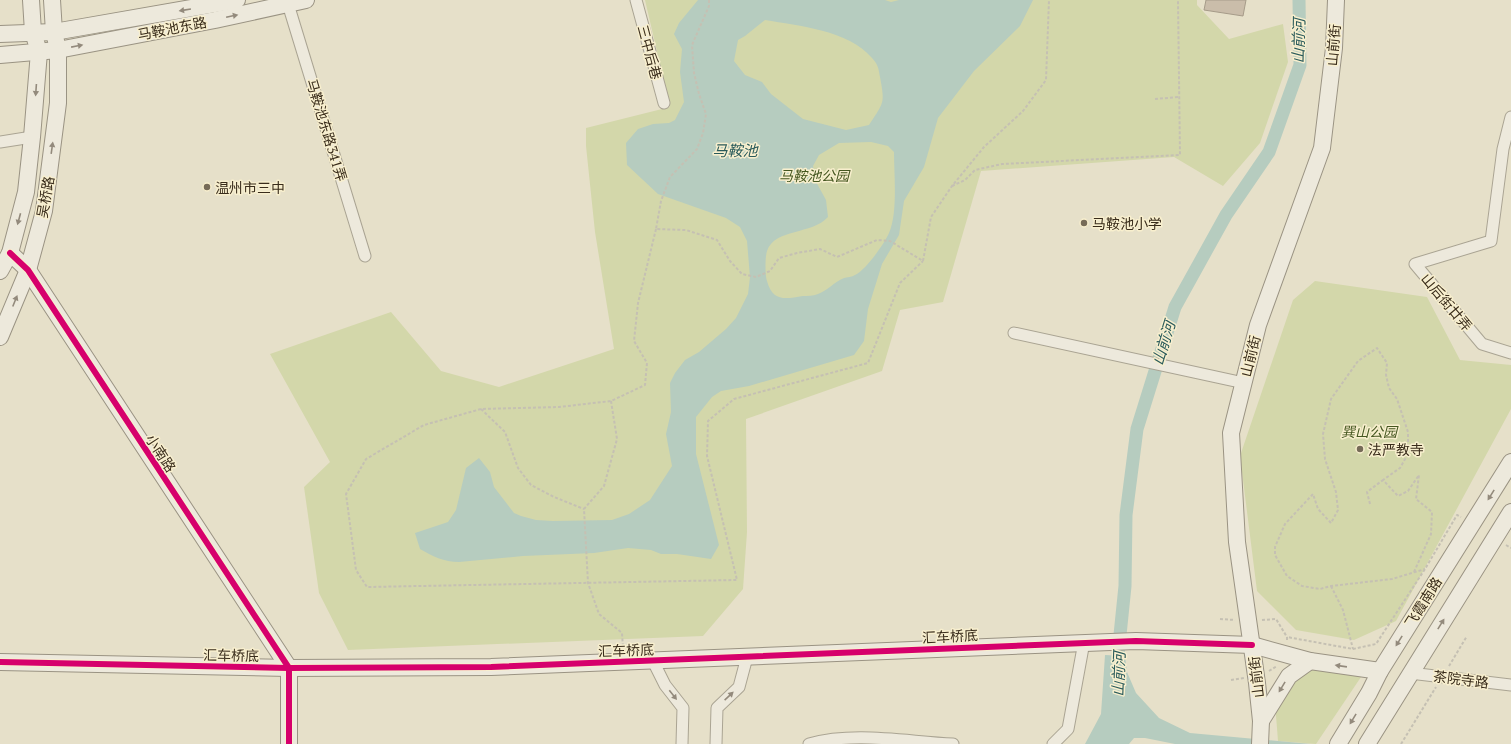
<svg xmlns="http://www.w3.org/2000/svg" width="1511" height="744" viewBox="0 0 1511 744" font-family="'PT Serif','Noto Sans SC',serif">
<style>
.green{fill:#d3d7aa}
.water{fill:#b6ccbf;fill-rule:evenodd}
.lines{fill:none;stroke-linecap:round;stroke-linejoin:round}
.canal{stroke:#b6ccbf;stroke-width:13}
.building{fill:#cabdaa;stroke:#a69b89}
.street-casing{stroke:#aaa493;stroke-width:13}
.secondary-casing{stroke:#9a9383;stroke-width:18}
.path{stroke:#c5c0b3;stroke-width:2;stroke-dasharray:3 2;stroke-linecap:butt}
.street{stroke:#ede9dc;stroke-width:11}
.secondary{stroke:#ede9dc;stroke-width:16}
.cycleway-casing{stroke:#f8efce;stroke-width:8}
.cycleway{stroke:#d6006c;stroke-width:6}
.oneway{fill:#938a7c}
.poi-dot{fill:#766b58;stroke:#f8efce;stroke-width:1.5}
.labels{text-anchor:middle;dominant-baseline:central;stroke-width:3;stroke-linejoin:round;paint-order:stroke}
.street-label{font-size:14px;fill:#392c1b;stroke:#f8efce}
.park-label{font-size:14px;font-style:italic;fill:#455720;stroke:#f8efce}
.poi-label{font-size:14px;fill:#392c1b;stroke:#f8efce;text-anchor:start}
.water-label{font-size:15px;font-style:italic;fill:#295a5a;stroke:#f8efce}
</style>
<rect width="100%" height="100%" fill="#e6e0c9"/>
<g class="green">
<polygon points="645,0 1197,0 1197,5 1229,39 1283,24 1288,62 1260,143 1223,186 1174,157 981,171 943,302 900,310 882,371 746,419 747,532 743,589 703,636 348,650 319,593 304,487 330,462 270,354 391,312 441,371 499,387 614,349 595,232 586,146 586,128 670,107"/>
<polygon points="1315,281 1427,297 1460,360 1511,365 1511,409 1396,621 1354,640 1296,630 1257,591 1240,456 1293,300"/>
<polygon points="1306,667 1358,673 1361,677 1316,744 1278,741 1275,703"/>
</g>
<g class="water">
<path d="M 698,0 L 885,0 L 891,2 L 899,0 L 1033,0 L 1020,26 L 974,71 L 938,118 L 924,167 L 904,201 L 899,235 L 882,264 L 868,309 L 864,341 L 854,355 L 749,386 L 721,391 L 712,397 L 696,417 L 696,454 L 719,545 L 711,559 L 677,554 L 661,554 L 651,550 L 628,548 L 594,553 L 523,556 L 459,562 C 444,562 432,556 420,549 L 415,533 L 448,522 L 456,510 L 466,468 L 479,458 L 490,472 L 494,487 L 514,513 L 521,516 L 536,520 L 553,521 L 612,520 L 629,514 L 650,500 L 672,466 L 666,434 L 671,412 L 670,383 L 675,373 L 685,360 L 699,352 L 726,329 L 736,318 L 748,294 L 750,277 L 747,241 L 740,227 L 726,218 L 658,194 L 627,165 L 626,143 L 638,129 L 653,124 L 669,123 L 675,120 L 684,102 L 680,72 L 682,49 L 674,34 L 679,23 ZM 765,20 C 799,26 848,30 872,58 C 874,60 876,63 877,65 C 879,69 879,73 880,77 C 885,104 884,102 869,125 L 846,130 L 803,119 L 771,94 L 762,82 L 745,75 L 734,61 L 738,40 L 745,36 ZM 871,142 L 888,146 L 894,152 C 894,174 898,213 889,233 C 884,244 866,270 855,275 C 852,277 847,277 844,278 C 834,282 827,291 818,294 C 813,296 807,296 803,296 C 785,299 773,302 767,281 C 765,275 765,257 767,251 C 775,228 812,235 828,217 L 826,200 L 815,180 L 813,166 L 819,155 L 839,143 Z"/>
<polygon points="1105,655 1125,656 1127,672 1136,693 1159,718 1190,733 1311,744 1175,744 1145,738 1134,738 1129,744 1085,744 1101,714"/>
</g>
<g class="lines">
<polyline class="canal" points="1116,674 1125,586 1126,515 1137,429 1175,307 1226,215 1269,152 1300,65 1299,0"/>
</g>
<polygon class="building" points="1206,0 1246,0 1243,16 1204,10"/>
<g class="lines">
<defs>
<g id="street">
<polyline points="636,0 664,103"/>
<polyline points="288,4 365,256"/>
<polyline points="1511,117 1503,149 1491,241 1415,264 1482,344 1511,353"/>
<polyline points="0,142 32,137"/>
<polyline points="1014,333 1244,383"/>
<polyline points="653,661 665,685 683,708 682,744"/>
<polyline points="1410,673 1511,685"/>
<polyline points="716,744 717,708 739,687 747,657"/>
<path d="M 809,744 C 855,731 907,742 953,744"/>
<polyline points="1053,744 1068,729 1084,642"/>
</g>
<g id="secondary">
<polyline points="0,34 54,32 237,0"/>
<polyline points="0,55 58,50 215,20 306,0"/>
<polyline points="10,253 28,270 289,668 289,744"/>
<polyline points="0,271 10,253 26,192 32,137 39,52 33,32 31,0"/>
<polyline points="0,337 28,270 44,211 58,103 58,50 54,32 52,0"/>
<polyline points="0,662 289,668 491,667 1136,641 1252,645 1310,661 1380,671"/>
<polyline points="1261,721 1289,676 1310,661"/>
<polyline points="1260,744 1261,721 1257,683 1237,542 1231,433 1258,325 1322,148 1334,48 1336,0"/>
<polyline points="1338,744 1369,693 1380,671 1511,462"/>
<polyline points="1367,744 1511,512"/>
</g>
</defs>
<use href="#street" class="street-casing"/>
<use href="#secondary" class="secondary-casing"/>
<g class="path">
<polyline points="709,0 709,6 692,45 694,73 699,94 706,114 703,133 697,149 670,177 661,201 656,229 686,230 717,240 730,261 742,274 756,277 770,271 779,258 797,253 820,249 837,257 877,240 890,241 923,261 931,217 952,186 984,147 1023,111 1046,80 1049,0"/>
<polyline points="1155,99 1179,97"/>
<polyline points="952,186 965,180 975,170 1002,164 1180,155 1178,0"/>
<polyline points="656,229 638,303 634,341 647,363 645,385 611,401 559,407 481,409 424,425 366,459 346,494 356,570 367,587 737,580 707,456 708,421 734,399 868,363 900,283 923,261"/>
<polyline points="611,401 617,439 604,486 584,509 588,583 599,614 622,633 623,648"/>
<polyline points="481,409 505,432 518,468 531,485 554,497 584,509"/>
<polyline points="1370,504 1367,492 1383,480"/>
<polyline points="1506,545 1511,548"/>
<polyline points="1414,572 1431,534 1432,512 1416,499 1419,475 1408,491 1398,496 1383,480 1400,468 1408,454 1408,432 1397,399 1389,388 1386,375 1387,363 1377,348 1358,361 1331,399 1323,434 1325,459 1336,492 1338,510 1331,523 1318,509 1313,494 1285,524 1275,547 1275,555 1287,576 1302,586 1320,589 1331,586 1392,579 1425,569"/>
<polyline points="1331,586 1343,610 1353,649"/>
<polyline points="1220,619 1235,620"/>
<polyline points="1262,620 1276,619 1287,637"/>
<polyline points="1287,640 1287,637 1353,649 1376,644 1425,569 1457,515 1461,517"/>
<polyline points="1449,666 1467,636"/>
<polyline points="1269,671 1277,666"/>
<polyline points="1231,680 1244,678"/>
<polyline points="1401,744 1436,687"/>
</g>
<use href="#street" class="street"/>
<use href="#secondary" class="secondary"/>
<defs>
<g id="cycleway">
<polyline points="10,253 28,270 289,668 289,744"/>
<polyline points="0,662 289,668 491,667 1136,641 1252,645"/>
</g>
</defs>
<use href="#cycleway" class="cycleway-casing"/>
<use href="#cycleway" class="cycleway"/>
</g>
<defs><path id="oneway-solid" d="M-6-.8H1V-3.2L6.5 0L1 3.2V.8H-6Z"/></defs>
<g class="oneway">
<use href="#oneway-solid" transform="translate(185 10) rotate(171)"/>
<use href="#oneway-solid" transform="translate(232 16) rotate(-12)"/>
<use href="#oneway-solid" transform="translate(77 46) rotate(-11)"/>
<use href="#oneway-solid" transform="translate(36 90) rotate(94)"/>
<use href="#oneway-solid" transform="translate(52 148) rotate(-82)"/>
<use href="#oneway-solid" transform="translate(19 219) rotate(105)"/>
<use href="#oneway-solid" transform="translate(15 301) rotate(-68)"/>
<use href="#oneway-solid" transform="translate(1491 495) rotate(122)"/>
<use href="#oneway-solid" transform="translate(1441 624) rotate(-58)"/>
<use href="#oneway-solid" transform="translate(1399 641) rotate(122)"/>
<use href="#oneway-solid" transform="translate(1341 666) rotate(-172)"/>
<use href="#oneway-solid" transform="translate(1282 687) rotate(121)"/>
<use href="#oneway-solid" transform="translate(673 695) rotate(52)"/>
<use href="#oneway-solid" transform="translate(729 696) rotate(-43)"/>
<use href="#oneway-solid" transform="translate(1353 719) rotate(121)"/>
</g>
<g class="poi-dot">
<circle cx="207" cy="187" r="4"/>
<circle cx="1084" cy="223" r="4"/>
<circle cx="1360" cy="449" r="4"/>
</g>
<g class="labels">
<g class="street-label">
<text transform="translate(172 28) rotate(-11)">马鞍池东路</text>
<text transform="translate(1333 45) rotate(-85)">山前街</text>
<text transform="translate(650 52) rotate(75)">三中后巷</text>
<text transform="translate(327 130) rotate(73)">马鞍池东路341弄</text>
<text transform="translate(45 197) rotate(-80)">吴桥路</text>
<text transform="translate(1447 302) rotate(50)">山后街廿弄</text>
<text transform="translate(1250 356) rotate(-76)">山前街</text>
<text transform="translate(161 453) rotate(57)">小南路</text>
<text transform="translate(1423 602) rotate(-58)">飞霞南路</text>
<text transform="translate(950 636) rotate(-3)">汇车桥底</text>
<text transform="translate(626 650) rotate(-2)">汇车桥底</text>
<text transform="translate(231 655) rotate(1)">汇车桥底</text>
<text transform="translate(1256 677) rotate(-97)">山前街</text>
<text transform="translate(1461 679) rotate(7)">茶院寺路</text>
</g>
<g class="park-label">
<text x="814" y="175">马鞍池公园</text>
<text x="1369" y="431">巽山公园</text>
</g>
<g class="poi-label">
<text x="215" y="187">温州市三中</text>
<text x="1092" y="223">马鞍池小学</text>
<text x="1368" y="449">法严教寺</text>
</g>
<g class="water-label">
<text transform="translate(1298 41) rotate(-89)">山前河</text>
<text x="735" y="150">马鞍池</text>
<text transform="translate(1163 343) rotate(-73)">山前河</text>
<text transform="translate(1118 674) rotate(-88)">山前河</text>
</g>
</g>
</svg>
